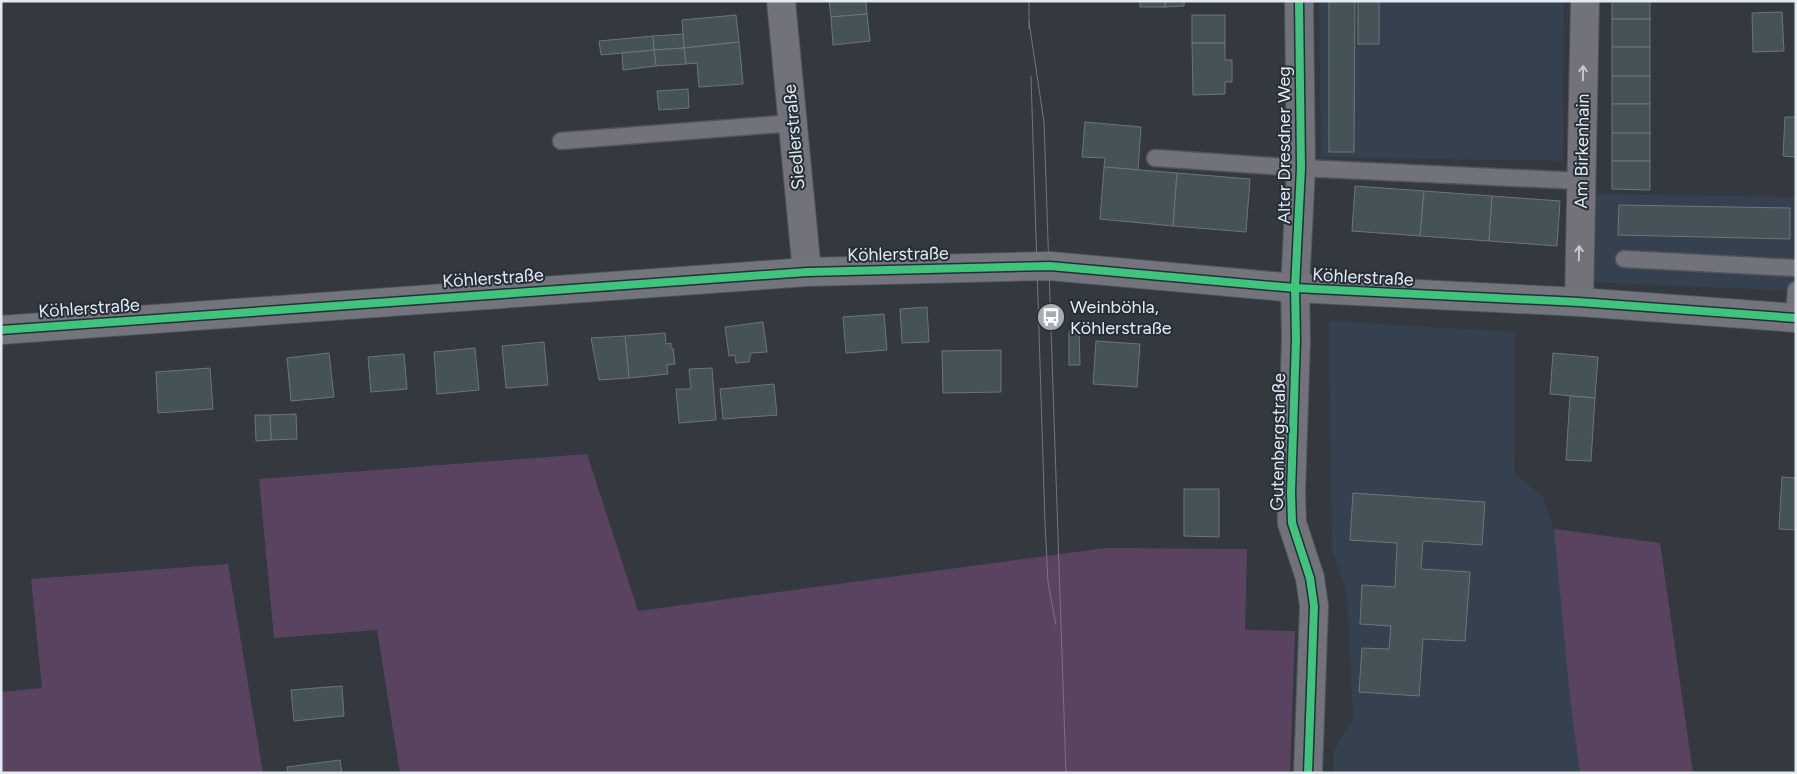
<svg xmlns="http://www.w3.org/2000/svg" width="1797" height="774" viewBox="0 0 1797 774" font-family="Figtree,sans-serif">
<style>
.built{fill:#364150}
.green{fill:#5a4361}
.building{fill:#455359;stroke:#6e7478}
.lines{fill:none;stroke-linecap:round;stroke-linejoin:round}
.lane-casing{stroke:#51555b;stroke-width:19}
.street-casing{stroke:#51555b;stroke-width:30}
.secondary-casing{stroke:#51555b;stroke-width:30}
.lane{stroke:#72737a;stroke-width:16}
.street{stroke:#72737a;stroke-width:28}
.secondary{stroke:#74757c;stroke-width:28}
.tram{stroke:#74757b;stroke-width:1}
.cycleway-casing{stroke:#252e39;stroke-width:11}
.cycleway{stroke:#40c37c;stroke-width:8}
.oneway{stroke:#c2c6cd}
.labels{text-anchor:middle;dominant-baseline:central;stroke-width:4;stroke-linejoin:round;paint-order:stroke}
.street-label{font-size:18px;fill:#e4eaf1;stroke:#252e39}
.poi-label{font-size:18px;fill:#e4eaf1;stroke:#252e39;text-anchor:start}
</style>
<rect width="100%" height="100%" fill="#34393f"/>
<g class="built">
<polygon points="1319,1 1564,1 1563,161 1321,157"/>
<polygon points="1590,194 1796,197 1796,291 1591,282"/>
<polygon points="1329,321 1515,332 1514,473 1543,497 1554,529 1570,699 1580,773 1334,773 1334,751 1353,719 1347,593 1332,551"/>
</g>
<g class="green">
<polygon points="587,454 638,611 1106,548 1247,549 1245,630 1295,631 1290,773 400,773 377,630 274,638 259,479"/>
<polygon points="1554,529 1660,543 1693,773 1580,773 1570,699"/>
<polygon points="228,564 263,773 1,773 1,692 42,688 31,579"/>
</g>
<g class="building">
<polygon points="829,1 866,1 867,14 831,17"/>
<rect x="1140" y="1" width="25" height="6"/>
<polygon points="1165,1 1184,1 1184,6 1165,7"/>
<polygon points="1329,1 1355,1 1354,152 1329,152"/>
<rect x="1358" y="1" width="21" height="43"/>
<rect x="1612" y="1" width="38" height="18"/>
<polygon points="1782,12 1784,51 1753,52 1752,13"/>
<polygon points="867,14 870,41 833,45 831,17"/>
<polygon points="736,15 739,42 684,48 682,20"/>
<rect x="1192" y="15" width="33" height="28"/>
<rect x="1612" y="19" width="38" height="28"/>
<polygon points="683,34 684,48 654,50 653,36"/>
<polygon points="653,36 654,50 601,55 599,41"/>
<polygon points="739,42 743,84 699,87 697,63 686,64 684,48"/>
<polygon points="1192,43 1225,43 1225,60 1232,60 1232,82 1225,82 1225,94 1193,95"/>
<rect x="1612" y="47" width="38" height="29"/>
<polygon points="684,48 686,64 656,66 654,50"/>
<polygon points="654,50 656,66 623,70 622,53"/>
<rect x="1612" y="76" width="38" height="28"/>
<polygon points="688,89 689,108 659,110 657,91"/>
<rect x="1612" y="104" width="38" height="29"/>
<polygon points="1785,117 1796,117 1796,157 1783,156"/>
<polygon points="1085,122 1141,127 1138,170 1104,167 1105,158 1082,157"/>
<rect x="1612" y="133" width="38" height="28"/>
<polygon points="1612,161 1650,161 1650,190 1612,189"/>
<polygon points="1104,167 1177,173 1173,226 1100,219"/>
<polygon points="1177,173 1250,179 1246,232 1173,226"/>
<polygon points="1355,186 1424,191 1420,236 1352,231"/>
<polygon points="1424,191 1492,196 1489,241 1420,236"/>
<polygon points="1492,196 1560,201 1557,246 1489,241"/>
<polygon points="1619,205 1790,208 1790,239 1618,235"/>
<polygon points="927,307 929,342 902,343 900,309"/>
<polygon points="884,314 887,350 846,353 843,317"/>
<polygon points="763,322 767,352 751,353 749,362 736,363 735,355 729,356 725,327"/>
<polygon points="1069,331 1079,331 1080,365 1069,365"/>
<polygon points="665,333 666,344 671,343 671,348 673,348 675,364 667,365 668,374 629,378 625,336"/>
<polygon points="625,336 629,378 599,380 591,338"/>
<polygon points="1096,341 1140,344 1137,387 1093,384"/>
<polygon points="544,342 548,385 506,388 502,346"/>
<polygon points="475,348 479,390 437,394 434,352"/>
<polygon points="1001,350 1001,392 943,393 942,351"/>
<polygon points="329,353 334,397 291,401 287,358"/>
<polygon points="1553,353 1598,357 1595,398 1550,394"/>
<polygon points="404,354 407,389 371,392 368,357"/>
<polygon points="210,368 213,409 158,413 156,372"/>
<polygon points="712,368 716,420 679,423 676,389 691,389 689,369"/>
<polygon points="774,384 777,415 723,419 720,389"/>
<polygon points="1570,396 1595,398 1591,461 1566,460"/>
<polygon points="296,414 297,439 271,440 270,415"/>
<polygon points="255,415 270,415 271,440 256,441"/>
<polygon points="1782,477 1796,478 1796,530 1779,529"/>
<polygon points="1184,489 1219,489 1219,537 1184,536"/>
<polygon points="1353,493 1485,502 1482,545 1423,541 1421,569 1470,572 1465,641 1423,639 1419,696 1359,692 1362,648 1389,649 1391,626 1360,624 1362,585 1395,587 1397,543 1350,540"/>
<polygon points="342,686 344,716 294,721 291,690"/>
<polygon points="340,760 342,773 288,773 287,767"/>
</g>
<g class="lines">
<defs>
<g id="lane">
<polyline points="561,141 793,123"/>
<polyline points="1155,158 1301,168 1581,181"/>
<polyline points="1624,259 1796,268"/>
<polyline points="1794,318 1796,290"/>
</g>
<g id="street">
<polyline points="781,1 807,272"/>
<polyline points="1299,1 1301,168 1295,288 1296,339 1291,493 1292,523 1310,578 1314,606 1308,773"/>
<polyline points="1579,302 1585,1"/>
</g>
<polyline id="secondary" points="1,330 807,272 1050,266 1295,288 1579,302 1796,318"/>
</defs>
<use href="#lane" class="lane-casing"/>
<use href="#street" class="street-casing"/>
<use href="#secondary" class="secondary-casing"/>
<use href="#lane" class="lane"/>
<use href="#street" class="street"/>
<use href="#secondary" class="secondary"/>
<g class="tram">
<polyline points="1029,1 1029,29"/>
<polyline points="1029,22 1044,122 1066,773"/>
<polyline points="1031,76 1045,523 1048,582 1056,625"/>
</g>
<defs>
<g id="cycleway">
<polyline points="1299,1 1301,168 1295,288 1296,339 1291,493 1292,523 1310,578 1314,606 1308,773"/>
<polyline points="1,330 807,272 1050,266 1295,288 1579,302 1796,318"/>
</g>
</defs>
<use href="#cycleway" class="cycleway-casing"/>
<use href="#cycleway" class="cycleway"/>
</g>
<defs><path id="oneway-shaft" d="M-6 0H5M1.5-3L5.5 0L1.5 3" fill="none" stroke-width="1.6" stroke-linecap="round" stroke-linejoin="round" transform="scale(1.25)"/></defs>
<g class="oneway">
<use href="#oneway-shaft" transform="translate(1583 73) rotate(-89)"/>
<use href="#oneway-shaft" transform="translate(1579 253) rotate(-89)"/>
</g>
<defs>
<symbol id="bus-disc" viewBox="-11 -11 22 22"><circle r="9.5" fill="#a6acb3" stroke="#252e39"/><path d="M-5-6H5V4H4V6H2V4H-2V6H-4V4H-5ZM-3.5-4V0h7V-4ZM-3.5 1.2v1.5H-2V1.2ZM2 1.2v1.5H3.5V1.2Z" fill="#fff"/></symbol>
</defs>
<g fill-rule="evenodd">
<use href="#bus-disc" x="1035" y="301" width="32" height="32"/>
</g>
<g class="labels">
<g class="street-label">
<text transform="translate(794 137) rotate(-95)">Siedlerstraße</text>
<text transform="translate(1284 145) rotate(-90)">Alter Dresdner Weg</text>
<text transform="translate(1582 151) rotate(-89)">Am Birkenhain</text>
<text transform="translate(898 254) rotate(-1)">Köhlerstraße</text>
<text transform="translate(1363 277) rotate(3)">Köhlerstraße</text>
<text transform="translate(493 278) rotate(-4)">Köhlerstraße</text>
<text transform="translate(89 308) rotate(-4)">Köhlerstraße</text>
<text transform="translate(1278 442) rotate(-89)">Gutenbergstraße</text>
</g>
<g class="poi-label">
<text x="1070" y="307">Weinböhla,<tspan x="1070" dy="21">Köhlerstraße</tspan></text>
</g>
</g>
<rect width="1797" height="774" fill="none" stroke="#e4eaf1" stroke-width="5"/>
</svg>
